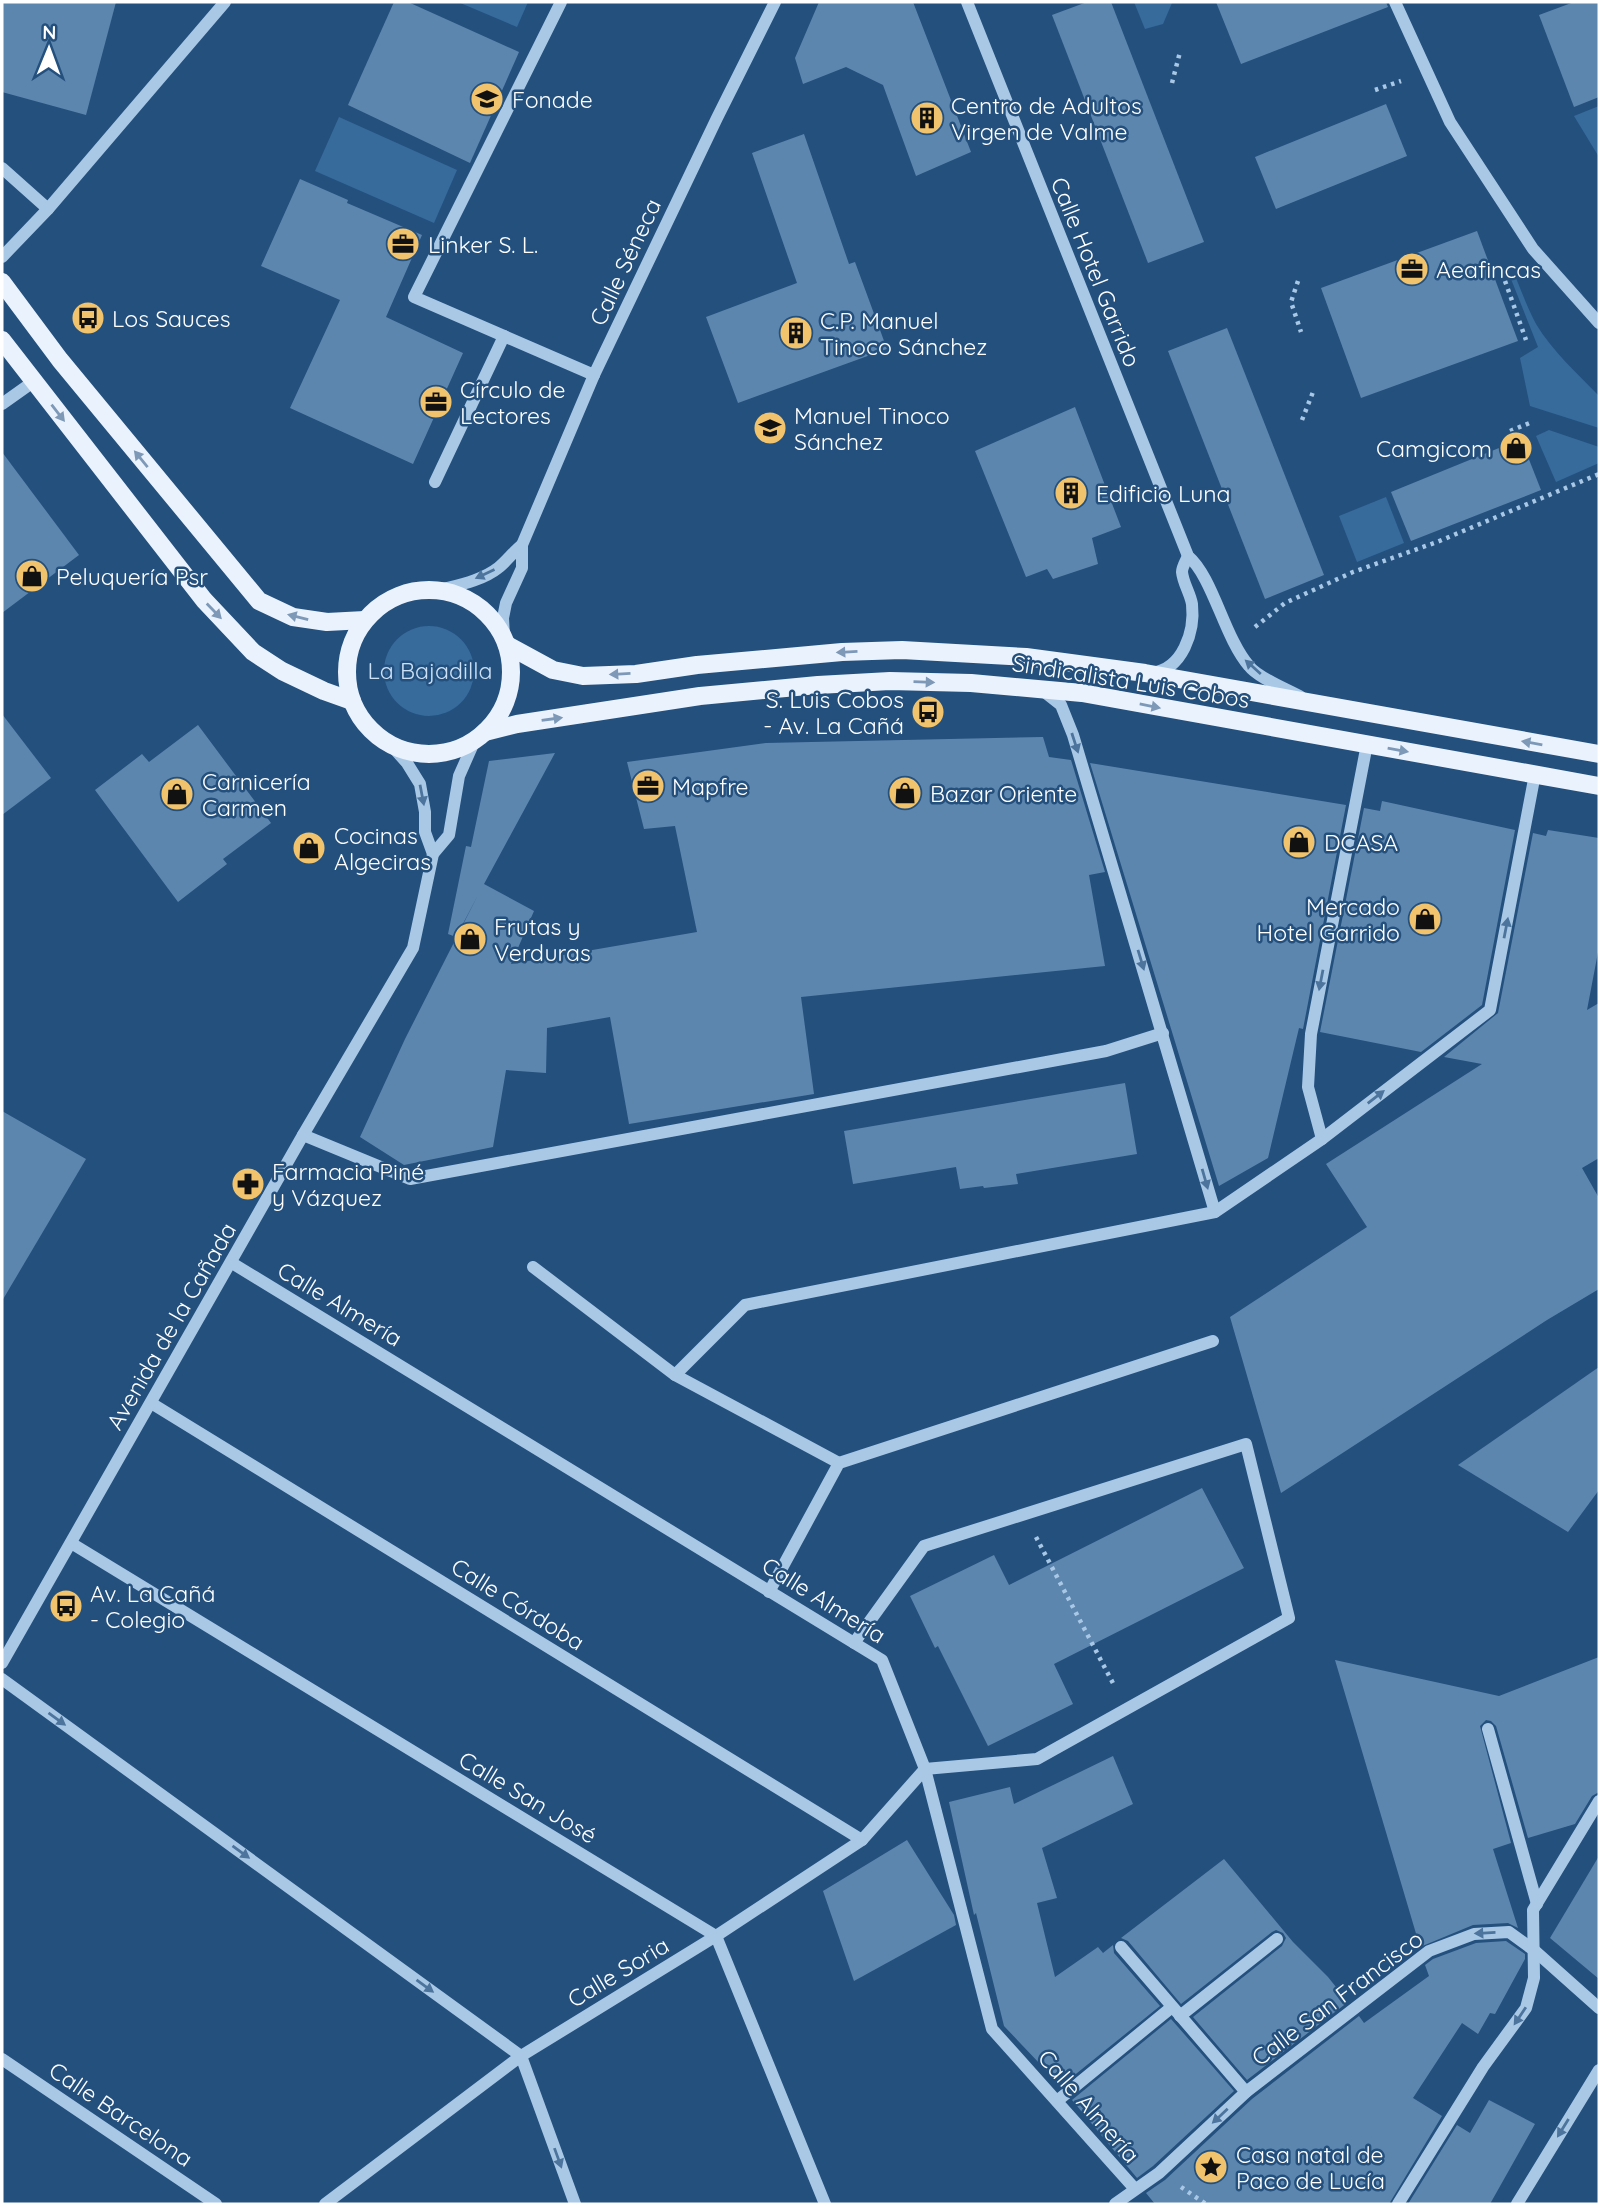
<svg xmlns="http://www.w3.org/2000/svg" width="1601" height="2206" viewBox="0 0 1601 2206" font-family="Quicksand,sans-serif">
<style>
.green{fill:#376b9c}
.building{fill:#5d86af}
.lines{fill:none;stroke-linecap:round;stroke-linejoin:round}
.path{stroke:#a9c8e6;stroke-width:4.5;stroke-dasharray:3.5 5;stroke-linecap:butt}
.minor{stroke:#a9c8e6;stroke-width:12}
.major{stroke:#eaf2fd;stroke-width:18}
.oneway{fill:#7d99b7}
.oneway2{fill:#4c749d}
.labels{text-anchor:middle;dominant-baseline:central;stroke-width:5;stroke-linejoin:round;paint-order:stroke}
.poi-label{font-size:23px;fill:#fff;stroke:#24507e;text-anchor:start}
.street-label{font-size:23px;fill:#fff;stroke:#24507e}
.park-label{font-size:23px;fill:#cce1f5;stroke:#24507e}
</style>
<rect width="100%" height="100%" fill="#24507e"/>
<g class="green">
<polygon points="458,2 528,2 517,27"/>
<polygon points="1134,2 1171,2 1172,3 1163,24 1145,29"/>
<polygon points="1599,106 1599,157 1574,116"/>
<polygon points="339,117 457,170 434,223 315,171"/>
<path d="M 1516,278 C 1522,293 1528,309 1536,324 C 1553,352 1577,373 1599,396 L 1599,428 L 1530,406 L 1520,358 L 1538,347 L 1511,279 Z"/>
<polygon points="1549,430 1599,447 1599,463 1556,482 1536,436"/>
<polygon points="1386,497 1404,543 1357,562 1339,516"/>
<circle cx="429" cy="671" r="45"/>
</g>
<g class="building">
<polygon points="2,2 116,2 86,115 2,92"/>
<polygon points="394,2 408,2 519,52 470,163 348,105"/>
<polygon points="819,2 913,2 971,152 916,176 883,85 846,67 803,84 795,58"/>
<polygon points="1087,2 1111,2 1204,242 1148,263 1052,15"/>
<polygon points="1216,2 1386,2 1388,7 1241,64"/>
<polygon points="1574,2 1599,2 1599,97 1574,107 1539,15"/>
<polygon points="1386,104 1407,156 1276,209 1255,157"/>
<polygon points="804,134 849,264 855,262 887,349 738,403 706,317 797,283 752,153"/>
<polygon points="300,179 348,200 347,203 422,235 386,317 463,353 413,464 290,408 340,300 261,266"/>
<polygon points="1477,231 1518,341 1361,398 1321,288"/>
<polygon points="1227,328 1324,575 1265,599 1168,351"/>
<polygon points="1075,407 1121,527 1092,538 1098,564 1053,579 1047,569 1026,577 975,451"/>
<polygon points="1521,439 1541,490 1411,541 1391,492"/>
<polygon points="2,452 79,555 2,613"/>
<polygon points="2,714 51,778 2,815"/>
<polygon points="198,725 271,823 223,859 227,864 178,902 95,790 142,754 149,762"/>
<polygon points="1043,737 1049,757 1071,760 1105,872 1089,875 1105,966 801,997 814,1094 629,1124 610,1017 547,1028 546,1073 506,1070 493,1147 404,1165 360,1137 405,1039 478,895 456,937 448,934 466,846 471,847 489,761 555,753 484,884 534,911 511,964 697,932 675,826 644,829 627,762 766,743"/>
<polygon points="1090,763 1346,805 1303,1029 1299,1028 1268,1158 1219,1186"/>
<polygon points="1382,801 1515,830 1482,1005 1421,1052 1320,1032 1364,808 1380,811"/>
<polygon points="1548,830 1599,838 1599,947 1587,1010 1599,1003 1599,1158 1582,1168 1599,1198 1599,1289 1547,1320 1281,1493 1230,1317 1367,1227 1326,1164 1482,1064 1444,1057 1498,1013 1533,833 1546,836"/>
<polygon points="1125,1083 1137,1154 1016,1174 1018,1184 984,1188 983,1186 960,1189 956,1167 853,1184 844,1131"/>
<polygon points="2,1111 86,1159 2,1301"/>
<polygon points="1599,1367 1599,1490 1568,1532 1458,1465"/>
<polygon points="1202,1488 1244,1568 1054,1664 1073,1704 988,1746 938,1646 935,1648 910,1596 994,1555 1009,1585"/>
<polygon points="1599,1657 1599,1792 1592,1796 1575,1824 1528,1838 1496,1726 1491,1721 1486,1720 1480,1726 1511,1843 1493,1849 1518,1928 1508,1923 1473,1925 1420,1947 1335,1660 1499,1696"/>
<polygon points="1113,1756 1133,1804 1042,1848 1057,1898 1037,1903 1055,1977 1098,1947 1103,1953 1113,1945 1114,1953 1160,2006 1061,2086 1004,2026 976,1913 974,1915 949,1802 1010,1787 1014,1804"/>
<polygon points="907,1840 954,1915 956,1925 854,1981 823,1891"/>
<polygon points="1599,1856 1599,1979 1550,1938"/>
<polygon points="1224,1859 1293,1942 1328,1977 1348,2002 1247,2080 1193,2017 1282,1946 1286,1938 1283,1933 1276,1930 1272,1932 1181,2004 1128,1941 1121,1938"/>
<polygon points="1506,1941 1525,1954 1525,1959 1495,2014 1490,2013 1478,2034 1462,2023 1413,2098 1442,2116 1389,2204 1155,2204 1146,2193 1165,2180 1252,2099 1359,2016 1364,2023 1429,1976 1425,1965 1433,1959 1476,1943"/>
<polygon points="1171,2019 1234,2091 1153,2166 1137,2178 1072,2100"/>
<polygon points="1489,2100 1535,2124 1490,2204 1408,2204 1457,2125 1470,2133"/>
</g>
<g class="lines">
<g class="path">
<polyline points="1172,83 1180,52"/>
<polyline points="1375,90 1401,81"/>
<polyline points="1298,281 1291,302 1301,332"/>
<polyline points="1505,281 1526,340"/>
<polyline points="1302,420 1313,392"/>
<polyline points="1510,431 1532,422"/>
<polyline points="1255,627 1285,603 1353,572 1437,542 1599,474"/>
<polyline points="1036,1537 1115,1687"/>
<polyline points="1181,2187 1206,2204"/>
</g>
<g class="minor">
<polyline points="561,2 414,297 594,375"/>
<path d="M 967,2 L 1188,556 C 1213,577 1224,637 1249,666 C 1258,678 1287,689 1301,697"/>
<polyline points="1395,2 1450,122 1533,249 1599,323"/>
<polyline points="2,168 48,209"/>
<polyline points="2,257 48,209 225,2"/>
<polyline points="2,404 33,382"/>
<polyline points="435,482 504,336"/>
<path d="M 440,590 C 459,585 483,580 498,568 C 506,562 513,552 522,545"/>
<polyline points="504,636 503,618 506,603 522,568 522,545 594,375 717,118 775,2"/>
<path d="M 1151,673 C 1183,670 1195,631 1192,604 C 1190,593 1183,583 1182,572 C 1182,567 1186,561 1188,556"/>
<polyline points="1042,690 1061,705 1073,735 1215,1212"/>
<polyline points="390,744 407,763 420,784 425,812 425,832 433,854"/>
<polyline points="303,1135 410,1179 1106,1051 1163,1033"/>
<polyline points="1322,1139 1308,1087 1311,1034 1367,744"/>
<polyline points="232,1263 882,1660 925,1769 992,2029 1135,2189"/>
<polyline points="533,1267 675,1375 839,1463"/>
<polyline points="675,1375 745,1305 1215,1212 1322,1139 1490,1010 1535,774"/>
<polyline points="151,1403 862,1840"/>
<polyline points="71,1543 716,1936 825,2204"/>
<polyline points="769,1592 839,1463 1213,1341"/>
<polyline points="2,1663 303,1135 413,948 433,854 449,835 459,776 474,742"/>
<polyline points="2,1679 521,2056 575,2204"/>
<polyline points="1488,1729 1537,1904"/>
<polyline points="1121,1947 1246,2092"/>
<polyline points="1180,2016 1277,1939"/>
<polyline points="2,2059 216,2204"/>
<polyline points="1057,2101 1172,2007"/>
<polyline points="325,2204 521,2056 716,1936 862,1840 925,1769 1037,1759 1289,1618 1246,1444 924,1546 854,1643"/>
<polyline points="1115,2204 1159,2173 1246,2092 1429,1951 1474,1934 1509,1932 1535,1951 1599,2008"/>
<polyline points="1398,2204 1483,2067 1526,2008 1534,1978 1533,1910 1599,1801"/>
<polyline points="1517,2204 1599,2070"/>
</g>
<g class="major">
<polyline points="2,282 60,360 259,601 293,617 327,622 365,620"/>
<polyline points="2,340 204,600 253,652 282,671 324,691 352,701"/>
<circle cx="429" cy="672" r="82"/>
<polyline points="507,645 553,670 583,676 636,674 697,665 842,652 902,650 1026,657 1145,673 1599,754"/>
<polyline points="485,732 517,724 700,696 818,685 890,681 971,683 1082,693 1599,786"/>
</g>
</g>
<defs><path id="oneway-solid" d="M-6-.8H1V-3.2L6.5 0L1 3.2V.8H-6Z" transform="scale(1.75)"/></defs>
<g class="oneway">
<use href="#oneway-solid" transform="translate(58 413) rotate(52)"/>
<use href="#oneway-solid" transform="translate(141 459) rotate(-129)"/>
<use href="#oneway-solid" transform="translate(214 611) rotate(46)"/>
<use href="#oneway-solid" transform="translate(298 617) rotate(-166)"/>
<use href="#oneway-solid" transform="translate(847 652) rotate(177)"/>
<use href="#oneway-solid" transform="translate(620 674) rotate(177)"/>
<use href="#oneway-solid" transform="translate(924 682) rotate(2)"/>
<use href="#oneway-solid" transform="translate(1150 706) rotate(11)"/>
<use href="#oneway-solid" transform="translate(552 719) rotate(-8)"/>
<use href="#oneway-solid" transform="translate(1532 743) rotate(-170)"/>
<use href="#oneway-solid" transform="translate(1398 750) rotate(10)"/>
</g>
<g class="oneway2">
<use href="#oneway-solid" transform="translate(485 574) rotate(155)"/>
<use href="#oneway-solid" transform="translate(1253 667) rotate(-138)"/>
<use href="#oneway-solid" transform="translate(1075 743) rotate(72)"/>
<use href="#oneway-solid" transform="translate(422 795) rotate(79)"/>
<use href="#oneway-solid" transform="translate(1506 928) rotate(-79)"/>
<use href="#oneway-solid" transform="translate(1141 960) rotate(73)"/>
<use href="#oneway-solid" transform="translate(1321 980) rotate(101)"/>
<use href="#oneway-solid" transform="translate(1376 1097) rotate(-38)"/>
<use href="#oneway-solid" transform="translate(1205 1179) rotate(74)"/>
<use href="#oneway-solid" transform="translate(57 1719) rotate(36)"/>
<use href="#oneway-solid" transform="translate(241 1852) rotate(36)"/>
<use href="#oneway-solid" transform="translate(1485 1933) rotate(177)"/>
<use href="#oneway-solid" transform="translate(425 1986) rotate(36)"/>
<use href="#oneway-solid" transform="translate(1520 2016) rotate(124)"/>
<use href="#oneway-solid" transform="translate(1220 2116) rotate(137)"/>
<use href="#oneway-solid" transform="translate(1563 2128) rotate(122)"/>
<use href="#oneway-solid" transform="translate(558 2158) rotate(70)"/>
</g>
<defs>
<symbol id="school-disc" viewBox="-11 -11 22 22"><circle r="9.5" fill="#f1c36c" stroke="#24507e"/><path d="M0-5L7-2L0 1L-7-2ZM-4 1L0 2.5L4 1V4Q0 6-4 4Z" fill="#111"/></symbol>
<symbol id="building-disc" viewBox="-11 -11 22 22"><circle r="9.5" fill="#f1c36c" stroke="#24507e"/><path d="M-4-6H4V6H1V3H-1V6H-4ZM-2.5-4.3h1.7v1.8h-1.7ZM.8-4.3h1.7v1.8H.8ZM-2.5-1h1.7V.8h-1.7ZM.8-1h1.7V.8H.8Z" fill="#111"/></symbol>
<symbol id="office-disc" viewBox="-11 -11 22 22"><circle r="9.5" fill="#f1c36c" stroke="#24507e"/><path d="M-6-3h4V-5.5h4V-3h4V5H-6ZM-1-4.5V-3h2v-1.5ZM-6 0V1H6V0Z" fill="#111"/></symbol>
<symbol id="bus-disc" viewBox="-11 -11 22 22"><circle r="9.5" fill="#f1c36c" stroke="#24507e"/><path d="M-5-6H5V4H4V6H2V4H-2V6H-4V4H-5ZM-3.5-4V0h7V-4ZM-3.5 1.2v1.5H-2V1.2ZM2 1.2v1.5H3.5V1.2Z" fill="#111"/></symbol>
<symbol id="shop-disc" viewBox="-11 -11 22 22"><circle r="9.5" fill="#f1c36c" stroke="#24507e"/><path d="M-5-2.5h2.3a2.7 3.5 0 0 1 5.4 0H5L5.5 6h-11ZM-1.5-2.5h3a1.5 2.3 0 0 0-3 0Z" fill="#111"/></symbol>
<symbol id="pharmacy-disc" viewBox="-11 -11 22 22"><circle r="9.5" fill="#f1c36c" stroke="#24507e"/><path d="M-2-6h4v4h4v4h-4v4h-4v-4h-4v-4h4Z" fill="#111"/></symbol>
<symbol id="sight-disc" viewBox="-11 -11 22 22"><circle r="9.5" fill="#f1c36c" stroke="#24507e"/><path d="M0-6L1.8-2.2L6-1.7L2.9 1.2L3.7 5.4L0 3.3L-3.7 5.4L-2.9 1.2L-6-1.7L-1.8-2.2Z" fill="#111"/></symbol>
</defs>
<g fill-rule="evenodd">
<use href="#school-disc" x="468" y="80" width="38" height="38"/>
<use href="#building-disc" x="908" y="99" width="38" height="38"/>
<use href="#office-disc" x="384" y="225" width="38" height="38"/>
<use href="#office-disc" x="1393" y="250" width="38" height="38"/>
<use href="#bus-disc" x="69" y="299" width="38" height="38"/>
<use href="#building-disc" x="777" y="314" width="38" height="38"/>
<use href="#office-disc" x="417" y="383" width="38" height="38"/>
<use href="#school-disc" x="751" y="409" width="38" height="38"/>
<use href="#shop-disc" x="1497" y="429" width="38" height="38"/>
<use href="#building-disc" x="1052" y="474" width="38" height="38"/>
<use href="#shop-disc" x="13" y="557" width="38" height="38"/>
<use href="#bus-disc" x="909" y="693" width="38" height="38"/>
<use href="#office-disc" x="629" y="767" width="38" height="38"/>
<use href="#shop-disc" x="886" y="774" width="38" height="38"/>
<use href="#shop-disc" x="158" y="775" width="38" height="38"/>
<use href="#shop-disc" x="1280" y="823" width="38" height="38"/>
<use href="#shop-disc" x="290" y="829" width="38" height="38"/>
<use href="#shop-disc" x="1406" y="900" width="38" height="38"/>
<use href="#shop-disc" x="451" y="920" width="38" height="38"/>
<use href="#pharmacy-disc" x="229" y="1165" width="38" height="38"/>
<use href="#bus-disc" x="47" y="1587" width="38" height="38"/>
<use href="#sight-disc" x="1192" y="2148" width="38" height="38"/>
</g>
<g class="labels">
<g class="poi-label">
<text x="512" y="99">Fonade</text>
<text x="951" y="105">Centro de Adultos<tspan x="951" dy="26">Virgen de Valme</tspan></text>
<text x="428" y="244">Linker S. L.</text>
<text x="1436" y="269">Aeafincas</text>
<text x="112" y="318">Los Sauces</text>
<text x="820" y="320">C.P. Manuel<tspan x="820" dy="26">Tinoco Sánchez</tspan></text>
<text x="460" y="389">Círculo de<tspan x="460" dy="26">Lectores</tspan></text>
<text x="794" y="415">Manuel Tinoco<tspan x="794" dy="26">Sánchez</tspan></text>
<text x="1492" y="448" text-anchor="end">Camgicom</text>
<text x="1096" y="493">Edificio Luna</text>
<text x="56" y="576">Peluquería Psr</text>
<text x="904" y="699" text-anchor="end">S. Luis Cobos<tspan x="904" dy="26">- Av. La Cañá</tspan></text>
<text x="202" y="781">Carnicería<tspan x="202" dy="26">Carmen</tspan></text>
<text x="672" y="786">Mapfre</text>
<text x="930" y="793">Bazar Oriente</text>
<text x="334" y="835">Cocinas<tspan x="334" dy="26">Algeciras</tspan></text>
<text x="1324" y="842">DCASA</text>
<text x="1400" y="906" text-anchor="end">Mercado<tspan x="1400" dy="26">Hotel Garrido</tspan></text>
<text x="494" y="926">Frutas y<tspan x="494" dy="26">Verduras</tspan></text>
<text x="272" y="1171">Farmacia Piné<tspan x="272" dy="26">y Vázquez</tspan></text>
<text x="90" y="1593">Av. La Cañá<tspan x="90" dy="26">- Colegio</tspan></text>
<text x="1236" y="2154">Casa natal de<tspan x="1236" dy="26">Paco de Lucía</tspan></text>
</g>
<g class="street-label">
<text transform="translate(625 262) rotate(-65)">Calle Séneca</text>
<text transform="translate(1096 272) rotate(68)">Calle Hotel Garrido</text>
<text transform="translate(1131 681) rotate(9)">Sindicalista Luis Cobos</text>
<text transform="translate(340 1304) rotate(31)">Calle Almería</text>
<text transform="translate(171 1326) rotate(-60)">Avenida de la Cañada</text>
<text transform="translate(824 1600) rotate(32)">Calle Almería</text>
<text transform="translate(518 1604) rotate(32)">Calle Córdoba</text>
<text transform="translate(528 1797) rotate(31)">Calle San José</text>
<text transform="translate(618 1972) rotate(-31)">Calle Soria</text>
<text transform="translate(1337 1998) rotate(-37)">Calle San Francisco</text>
<text transform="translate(1089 2106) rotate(49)">Calle Almería</text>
<text transform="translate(121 2114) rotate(34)">Calle Barcelona</text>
</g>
<g class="park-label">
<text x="430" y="670">La Bajadilla</text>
</g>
</g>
<rect width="1601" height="2206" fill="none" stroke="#ffffff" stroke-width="7"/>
<g transform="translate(49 49) rotate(1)" stroke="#24507e" stroke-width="5" paint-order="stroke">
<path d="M0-5L12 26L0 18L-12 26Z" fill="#ffffff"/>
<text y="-10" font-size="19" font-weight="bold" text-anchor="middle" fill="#ffffff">N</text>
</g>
</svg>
